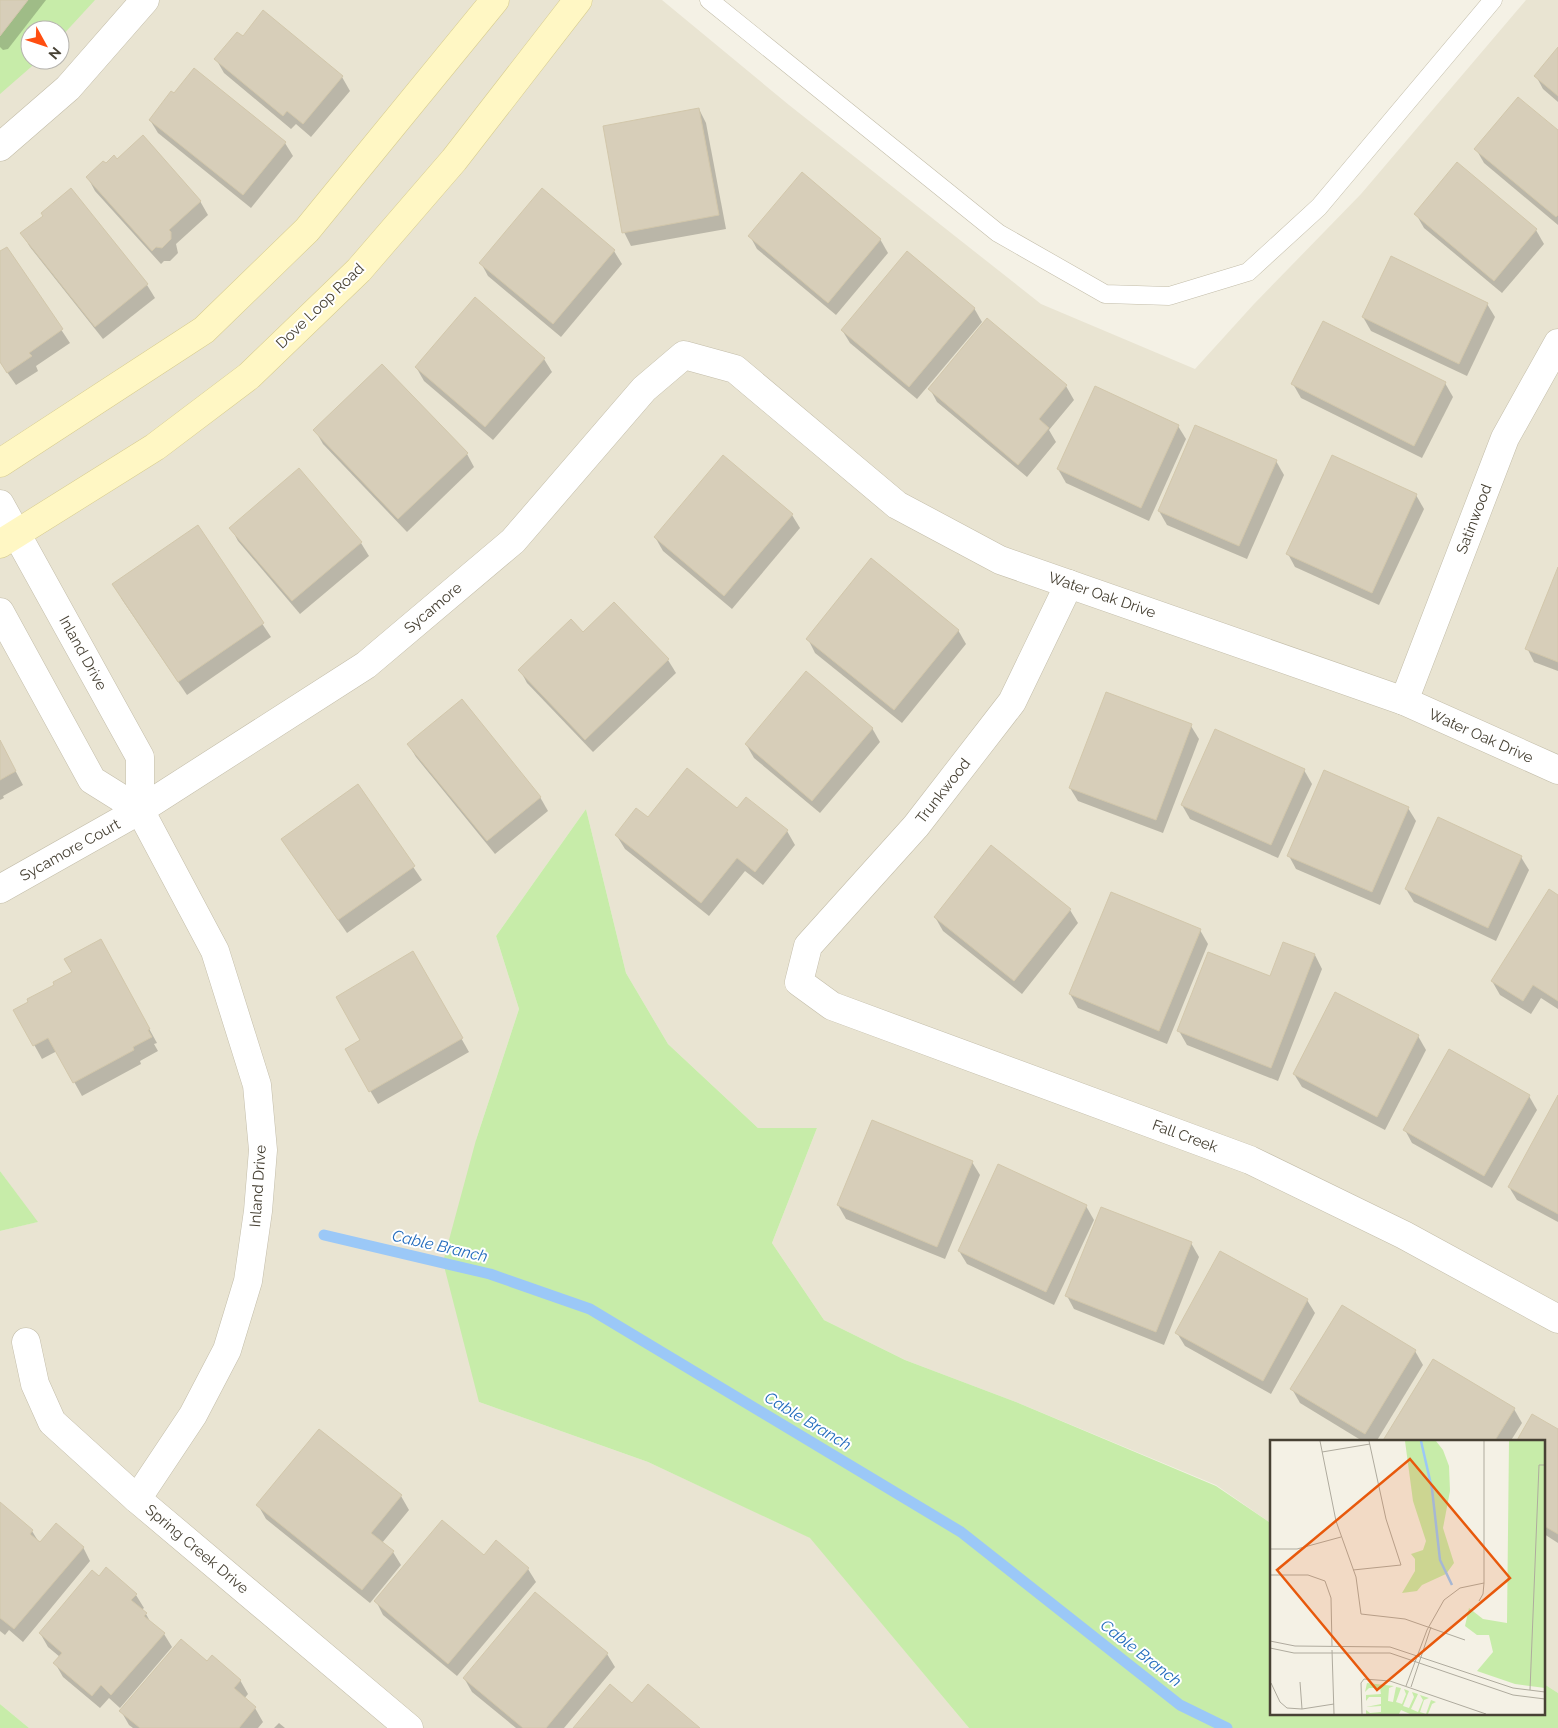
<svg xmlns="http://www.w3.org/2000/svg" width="1558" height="1728" viewBox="0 0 1558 1728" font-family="Raleway,sans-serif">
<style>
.residential{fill:#e9e4d2;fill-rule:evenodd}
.green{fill:#c7eca9}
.shadow{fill:#0003}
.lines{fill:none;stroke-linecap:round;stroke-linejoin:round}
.stream{stroke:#9bc8f7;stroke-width:11}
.building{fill:#d7ceb9;stroke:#d2c7ab}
.lane-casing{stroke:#c3bda9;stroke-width:19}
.street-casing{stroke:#c3bda9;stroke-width:29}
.secondary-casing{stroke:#d8cd90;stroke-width:29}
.lane{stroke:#fff;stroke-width:18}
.street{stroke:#fff;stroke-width:28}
.secondary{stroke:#fff7c4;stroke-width:28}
.labels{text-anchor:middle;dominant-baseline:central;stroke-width:4;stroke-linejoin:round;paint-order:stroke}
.street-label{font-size:15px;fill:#474134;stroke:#fff}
.water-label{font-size:16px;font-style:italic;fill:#236cbd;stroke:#fff}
.inset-river{fill:none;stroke:#9bc8f7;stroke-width:2.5}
.inset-road{fill:none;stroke:#afab9e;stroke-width:1}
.view{fill:#e8590c;fill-opacity:0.15;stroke:#e8590c;stroke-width:2.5}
.inset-edge{fill:none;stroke:#474134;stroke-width:2.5}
</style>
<rect width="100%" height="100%" fill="#f4f1e5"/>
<path class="residential" d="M 0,0 L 662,0 L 789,105 L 1041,304 L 1195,369 L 1254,304 L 1361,194 L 1526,0 L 1558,0 L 1558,1693 L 1544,1684 L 1544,1442 L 1272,1442 L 1272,1524 L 1216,1485 L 1016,1402 L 905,1360 L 824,1320 L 772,1243 L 817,1128 L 758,1128 L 668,1044 L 626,973 L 586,809 L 496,936 L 519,1009 L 476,1140 L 479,1402 L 648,1462 L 811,1538 L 969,1728 L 29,1728 L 0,1704 L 0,1231 L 37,1222 L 0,1171 ZM 30,30 L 60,30 L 60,60 L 30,60 Z"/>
<g class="green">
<polygon points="28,0 95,0 60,38 60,30 30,30 30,60 39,60 0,94 0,36"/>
<polygon points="586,809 626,973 668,1044 758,1128 817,1128 772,1243 824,1320 905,1360 1016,1402 1216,1486 1272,1524 1272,1714 1544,1714 1544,1684 1558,1693 1558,1728 969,1728 810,1538 648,1462 479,1402 443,1262 476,1140 519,1009 496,936"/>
<polygon points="0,1171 38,1222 0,1231"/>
<polygon points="0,1704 29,1728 0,1728"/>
</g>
<g class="shadow">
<polygon points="0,0 46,0 8,49 3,50 0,47"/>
<polygon points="243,38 342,77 350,91 311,137 296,124 291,129 224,73 216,59"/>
<polygon points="1558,49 1558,102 1543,89 1536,76"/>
<polygon points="699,109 706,123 726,229 631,246 624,232"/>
<polygon points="150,120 285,143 293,156 251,208 158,133"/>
<polygon points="1558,131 1558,225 1484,163 1476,149"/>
<polygon points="117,160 200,201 208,215 176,244 178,253 170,261 164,261 161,264 95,191 88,178 106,165"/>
<polygon points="1416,214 1536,230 1544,244 1502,293 1424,228"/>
<polygon points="22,234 147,285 155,298 103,339 30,247"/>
<polygon points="750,236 880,239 888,253 836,315 757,249"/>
<polygon points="7,248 70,343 36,366 38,371 16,385 0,362 0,253"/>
<polygon points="614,251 622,264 561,337 488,276 481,263"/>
<polygon points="1487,304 1495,317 1467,376 1371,331 1363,317"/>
<polygon points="974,308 982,322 917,399 850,343 842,330"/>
<polygon points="988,320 1066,386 1074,400 1049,430 1056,442 1027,477 937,402 930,389"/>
<polygon points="544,359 552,372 493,440 424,381 416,367"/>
<polygon points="1445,383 1453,397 1422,458 1301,398 1293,384"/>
<polygon points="1178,426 1186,439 1149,521 1066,483 1058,469"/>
<polygon points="315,430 467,454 474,467 407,532 323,444"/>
<polygon points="1276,461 1284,475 1247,559 1167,525 1159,511"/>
<polygon points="1416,495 1424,509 1379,605 1295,567 1288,554"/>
<polygon points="792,515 800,528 732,609 663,551 655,537"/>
<polygon points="198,527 271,637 187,695 121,598"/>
<polygon points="231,528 361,543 369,556 300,614 238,541"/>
<polygon points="1558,571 1558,671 1534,662 1527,648"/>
<polygon points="958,630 966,644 902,723 815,653 808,639"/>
<polygon points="583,633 668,660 676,673 593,752 527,683 520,670"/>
<polygon points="1191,726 1199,739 1163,833 1078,801 1070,788"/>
<polygon points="872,728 880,742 820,813 754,758 746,744"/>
<polygon points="0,742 23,785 3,796 4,798 0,800"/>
<polygon points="408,744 540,797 548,811 495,854 416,757"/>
<polygon points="1304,770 1312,784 1278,858 1190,819 1182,805"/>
<polygon points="358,786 422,880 347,933 291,852"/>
<polygon points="746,799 787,831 795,845 763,885 745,871 709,916 625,849 617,836 648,819 737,810"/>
<polygon points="1408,808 1416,821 1380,905 1296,869 1289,856"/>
<polygon points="1521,857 1529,870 1496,941 1414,902 1406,889"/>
<polygon points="1558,896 1558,1009 1541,998 1531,1014 1500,995 1492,981"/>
<polygon points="1070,910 1078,923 1022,994 943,931 935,917"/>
<polygon points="1200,930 1208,944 1167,1044 1078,1008 1070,994"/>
<polygon points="1284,944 1315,955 1322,969 1278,1081 1187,1045 1179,1031 1271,977"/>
<polygon points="413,953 469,1052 378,1104 346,1050 362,1041"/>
<polygon points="108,954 157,1043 154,1044 158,1051 140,1061 141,1064 82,1096 57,1051 42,1059 15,1010"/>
<polygon points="1418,1036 1426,1050 1385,1130 1302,1087 1294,1074"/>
<polygon points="1529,1096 1537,1110 1492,1188 1412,1143 1405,1130"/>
<polygon points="1558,1097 1558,1222 1517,1200 1509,1187"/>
<polygon points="972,1162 980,1175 945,1259 846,1219 838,1205"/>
<polygon points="1086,1206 1094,1220 1054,1305 967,1264 959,1251"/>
<polygon points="1191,1243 1199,1257 1164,1345 1074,1309 1067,1296"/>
<polygon points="1307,1300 1315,1313 1271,1394 1185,1346 1177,1333"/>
<polygon points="1415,1351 1423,1365 1376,1442 1364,1442 1300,1403 1292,1389"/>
<polygon points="1514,1409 1522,1423 1510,1442 1383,1442"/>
<polygon points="1558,1430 1558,1543 1544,1534 1544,1442"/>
<polygon points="401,1496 409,1510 382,1543 393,1552 401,1565 370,1603 266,1519 258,1505"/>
<polygon points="0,1504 32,1531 40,1544 83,1547 90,1561 23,1642 9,1630 5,1635 0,1631"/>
<polygon points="484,1557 528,1569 536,1582 457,1676 383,1615 376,1601"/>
<polygon points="136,1595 144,1608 141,1610 146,1614 151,1623 164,1634 172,1647 120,1708 109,1698 100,1708 63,1677 55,1663 60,1657 48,1647 40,1633"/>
<polygon points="607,1654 615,1667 564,1728 516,1728 472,1692 464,1678"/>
<polygon points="207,1663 240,1680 248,1694 244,1699 255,1708 263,1722 258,1728 133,1728 129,1725 121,1711"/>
<polygon points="279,1723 285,1728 274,1728"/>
</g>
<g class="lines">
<polyline class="stream" points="324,1235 490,1274 590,1309 961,1532 1180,1705 1227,1728"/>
</g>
<g class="building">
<polygon points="0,0 28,0 0,36"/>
<polygon points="263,10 343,76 303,124 287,111 283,116 214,59 237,32 243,36"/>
<polygon points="1558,47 1558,96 1534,76"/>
<polygon points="194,68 286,142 243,195 149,120 171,91 174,93"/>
<polygon points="1518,97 1558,130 1558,215 1556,217 1474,149"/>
<polygon points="699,108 719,215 622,233 603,126"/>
<polygon points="143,135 201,201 169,230 171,232 171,239 162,248 156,247 152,251 86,177 103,161 106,163 114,155 117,159"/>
<polygon points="1457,162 1537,229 1494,281 1414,214"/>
<polygon points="802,172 881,239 828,303 748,236"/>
<polygon points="71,188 148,284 95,327 20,233 43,216 41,213"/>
<polygon points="542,188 615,250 553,324 479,263"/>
<polygon points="7,247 63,329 29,353 32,356 7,373 0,362 0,251"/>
<polygon points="907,251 975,308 909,387 841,330"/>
<polygon points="1391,256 1488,303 1459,364 1362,317"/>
<polygon points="475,297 545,358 485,427 415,367"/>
<polygon points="987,318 1067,385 1039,419 1049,428 1018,465 928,389"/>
<polygon points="1323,321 1446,382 1414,446 1291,384"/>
<polygon points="382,364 468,453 398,519 313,430"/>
<polygon points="1095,386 1179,425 1141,508 1057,469"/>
<polygon points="1195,425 1277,460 1239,546 1158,511"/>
<polygon points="723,455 793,514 724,596 654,537"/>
<polygon points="1332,455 1417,494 1372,593 1286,554"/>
<polygon points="299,468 362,542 292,601 229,528"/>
<polygon points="198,525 264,623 178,682 112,584"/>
<polygon points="871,558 959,630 894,710 806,639"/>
<polygon points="1558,567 1558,662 1525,649"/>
<polygon points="614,602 669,659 585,740 518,670 571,619 583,632"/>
<polygon points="806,671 873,728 812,801 745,744"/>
<polygon points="1106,692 1192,724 1156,820 1069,788"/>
<polygon points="462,699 541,797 487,841 407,744"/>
<polygon points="1215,729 1305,769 1271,845 1181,805"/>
<polygon points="0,740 16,771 0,780"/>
<polygon points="687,768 737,808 746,797 788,830 755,872 737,858 701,903 615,835 636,808 648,817"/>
<polygon points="1324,770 1409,807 1372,892 1287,856"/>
<polygon points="358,784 415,866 338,920 281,839"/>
<polygon points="1438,817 1522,856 1488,928 1405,889"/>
<polygon points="991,845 1071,909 1014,981 934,917"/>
<polygon points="1549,889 1558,895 1558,1001 1533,985 1523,1001 1491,981"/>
<polygon points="1111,892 1201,929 1159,1031 1069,994"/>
<polygon points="101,939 150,1029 148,1030 152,1037 133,1047 134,1050 73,1083 48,1038 33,1046 13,1010 28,1002 27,999 54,985 53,982 72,972 64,959"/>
<polygon points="1283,942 1315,954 1271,1068 1177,1031 1208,952 1270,976"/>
<polygon points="413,951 463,1038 369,1092 345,1049 360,1040 336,997"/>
<polygon points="1335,992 1419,1035 1377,1117 1293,1074"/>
<polygon points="1449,1049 1530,1095 1484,1176 1403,1130"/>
<polygon points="1558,1095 1558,1214 1508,1187"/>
<polygon points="872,1120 973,1161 937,1247 837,1205"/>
<polygon points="998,1164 1087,1205 1046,1292 958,1251"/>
<polygon points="1101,1207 1192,1242 1156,1332 1065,1296"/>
<polygon points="1220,1251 1308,1299 1263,1381 1175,1333"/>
<polygon points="1342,1305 1416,1350 1365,1434 1290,1389"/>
<polygon points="1433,1359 1515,1408 1494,1442 1382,1442"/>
<polygon points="1532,1414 1558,1429 1558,1534 1544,1526 1544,1442 1516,1442"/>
<polygon points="319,1429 402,1495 371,1533 394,1551 362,1590 256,1505"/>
<polygon points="0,1502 33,1530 30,1534 40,1542 56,1523 84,1547 14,1629 0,1618"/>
<polygon points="442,1520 484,1555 496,1540 529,1568 448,1664 374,1601"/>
<polygon points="106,1567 137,1594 131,1600 147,1613 144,1616 165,1633 111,1695 101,1685 92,1696 53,1663 62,1653 39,1633 92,1570 99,1576"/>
<polygon points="535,1592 608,1653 546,1728 523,1728 463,1678"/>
<polygon points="181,1639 207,1661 212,1655 241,1680 234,1688 256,1707 239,1728 140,1728 119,1711"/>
<polygon points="610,1684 632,1703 648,1684 700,1728 573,1728"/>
</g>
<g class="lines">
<defs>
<polyline id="lane" points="709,0 998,233 1105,294 1169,296 1248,272 1319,207 1493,0"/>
<g id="street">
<polyline points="0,147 68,88 145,0"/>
<polyline points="0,504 140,757 140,810 215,951 257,1085 263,1150 258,1211 248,1281 227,1350 193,1415 137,1499"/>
<polyline points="1069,584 1012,702 916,826 808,946 799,982 832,1006 1250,1160 1404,1235 1558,1319"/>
<polyline points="0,612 92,780 140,810"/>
<polyline points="1404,701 1505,438 1558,343"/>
<polyline points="0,889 140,810 366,665 513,541 644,389 684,355 735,369 897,505 1000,560 1404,701 1558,770"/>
<polyline points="26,1342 35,1384 52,1422 137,1499 409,1728"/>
</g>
<g id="secondary">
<polyline points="0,463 204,330 307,230 495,0"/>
<polyline points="0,544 155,447 249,376 359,270 454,160 578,0"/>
</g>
</defs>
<use href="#lane" class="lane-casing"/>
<use href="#street" class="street-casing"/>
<use href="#secondary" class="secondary-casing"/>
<use href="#lane" class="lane"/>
<use href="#street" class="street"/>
<use href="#secondary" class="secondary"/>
</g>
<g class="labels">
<g class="street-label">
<text transform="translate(320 306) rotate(-44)">Dove Loop Road</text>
<text transform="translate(1474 519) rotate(-69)">Satinwood</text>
<text transform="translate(1102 595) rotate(19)">Water Oak Drive</text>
<text transform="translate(433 608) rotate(-40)">Sycamore</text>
<text transform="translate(83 653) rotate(61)">Inland Drive</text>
<text transform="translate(1481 736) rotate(24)">Water Oak Drive</text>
<text transform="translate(943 791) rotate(-52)">Trunkwood</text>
<text transform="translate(70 850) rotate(-29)">Sycamore Court</text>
<text transform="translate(1185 1136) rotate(20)">Fall Creek</text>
<text transform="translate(258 1186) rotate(-86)">Inland Drive</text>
<text transform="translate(197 1549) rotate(40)">Spring Creek Drive</text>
</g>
<g class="water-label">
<text transform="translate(440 1246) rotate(13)">Cable Branch</text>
<text transform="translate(808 1421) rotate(31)">Cable Branch</text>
<text transform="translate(1141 1653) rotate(38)">Cable Branch</text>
</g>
</g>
<g transform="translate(1270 1440)">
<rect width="275" height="275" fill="#f4f1e5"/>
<path d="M 135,1 L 166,1 L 173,10 L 179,26 L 180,51 L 173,88 L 184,123 L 176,134 L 152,145 L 147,151 L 132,153 L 145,131 L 145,119 L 141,114 L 153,110 L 156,101 L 143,61 ZM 239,1 L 275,1 L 275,248 L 245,244 L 207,231 L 223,212 L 219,195 L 207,195 L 195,186 L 199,168 L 213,179 L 237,183 ZM 97,243 L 124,246 L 119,248 L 118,261 L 123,262 L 126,247 L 131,248 L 126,262 L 132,264 L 136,254 L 134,249 L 139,251 L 133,266 L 139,268 L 144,257 L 142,252 L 148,254 L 141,269 L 148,272 L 153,260 L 150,255 L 159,258 L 154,260 L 150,272 L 156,274 L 161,260 L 166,262 L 162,264 L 158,274 L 140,274 L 131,270 L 129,274 L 96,274 L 96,270 L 100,273 L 111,272 L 111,266 L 96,267 L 111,264 L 111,257 L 99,257 L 96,261 L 96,255 L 111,254 L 110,248 L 99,248 L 95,252 Z" fill="#c7eca9"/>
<path class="inset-river" d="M 151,1 L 162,49 L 170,120 L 182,145"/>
<path class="inset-road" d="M 50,1 L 66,81 L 86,137 L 91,174 L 135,179 L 195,200M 52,12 L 100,4M 0,109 L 27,109 L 71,97M 83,130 L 131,125 L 116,79 L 99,1M 0,135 L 38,135 L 55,141 L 61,158 L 62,206M 209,161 L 213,154 L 214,143 L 214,1M 0,201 L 25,206 L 120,207 L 243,248 L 275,252M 0,208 L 24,213 L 120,213 L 243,255 L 275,259M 62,210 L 64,274M 30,242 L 32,269M 1,243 L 10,262 L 17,268 L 32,269 L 64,264M 136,246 L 157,190 L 174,160 L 190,148 L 214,143M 141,247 L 161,187M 260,250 L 269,25 L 275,25M 92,274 L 91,243 L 94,239 L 120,241 L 216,274"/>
<path class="view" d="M 140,19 L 240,138 L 107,250 L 7,130 Z"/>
<rect width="275" height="275" class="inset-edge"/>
</g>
<g transform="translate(45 45) rotate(130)"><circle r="24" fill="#ffffff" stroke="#b5b3ae"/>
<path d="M0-4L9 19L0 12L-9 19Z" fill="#ff4e11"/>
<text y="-8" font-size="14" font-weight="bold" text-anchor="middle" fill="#474134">N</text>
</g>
</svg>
